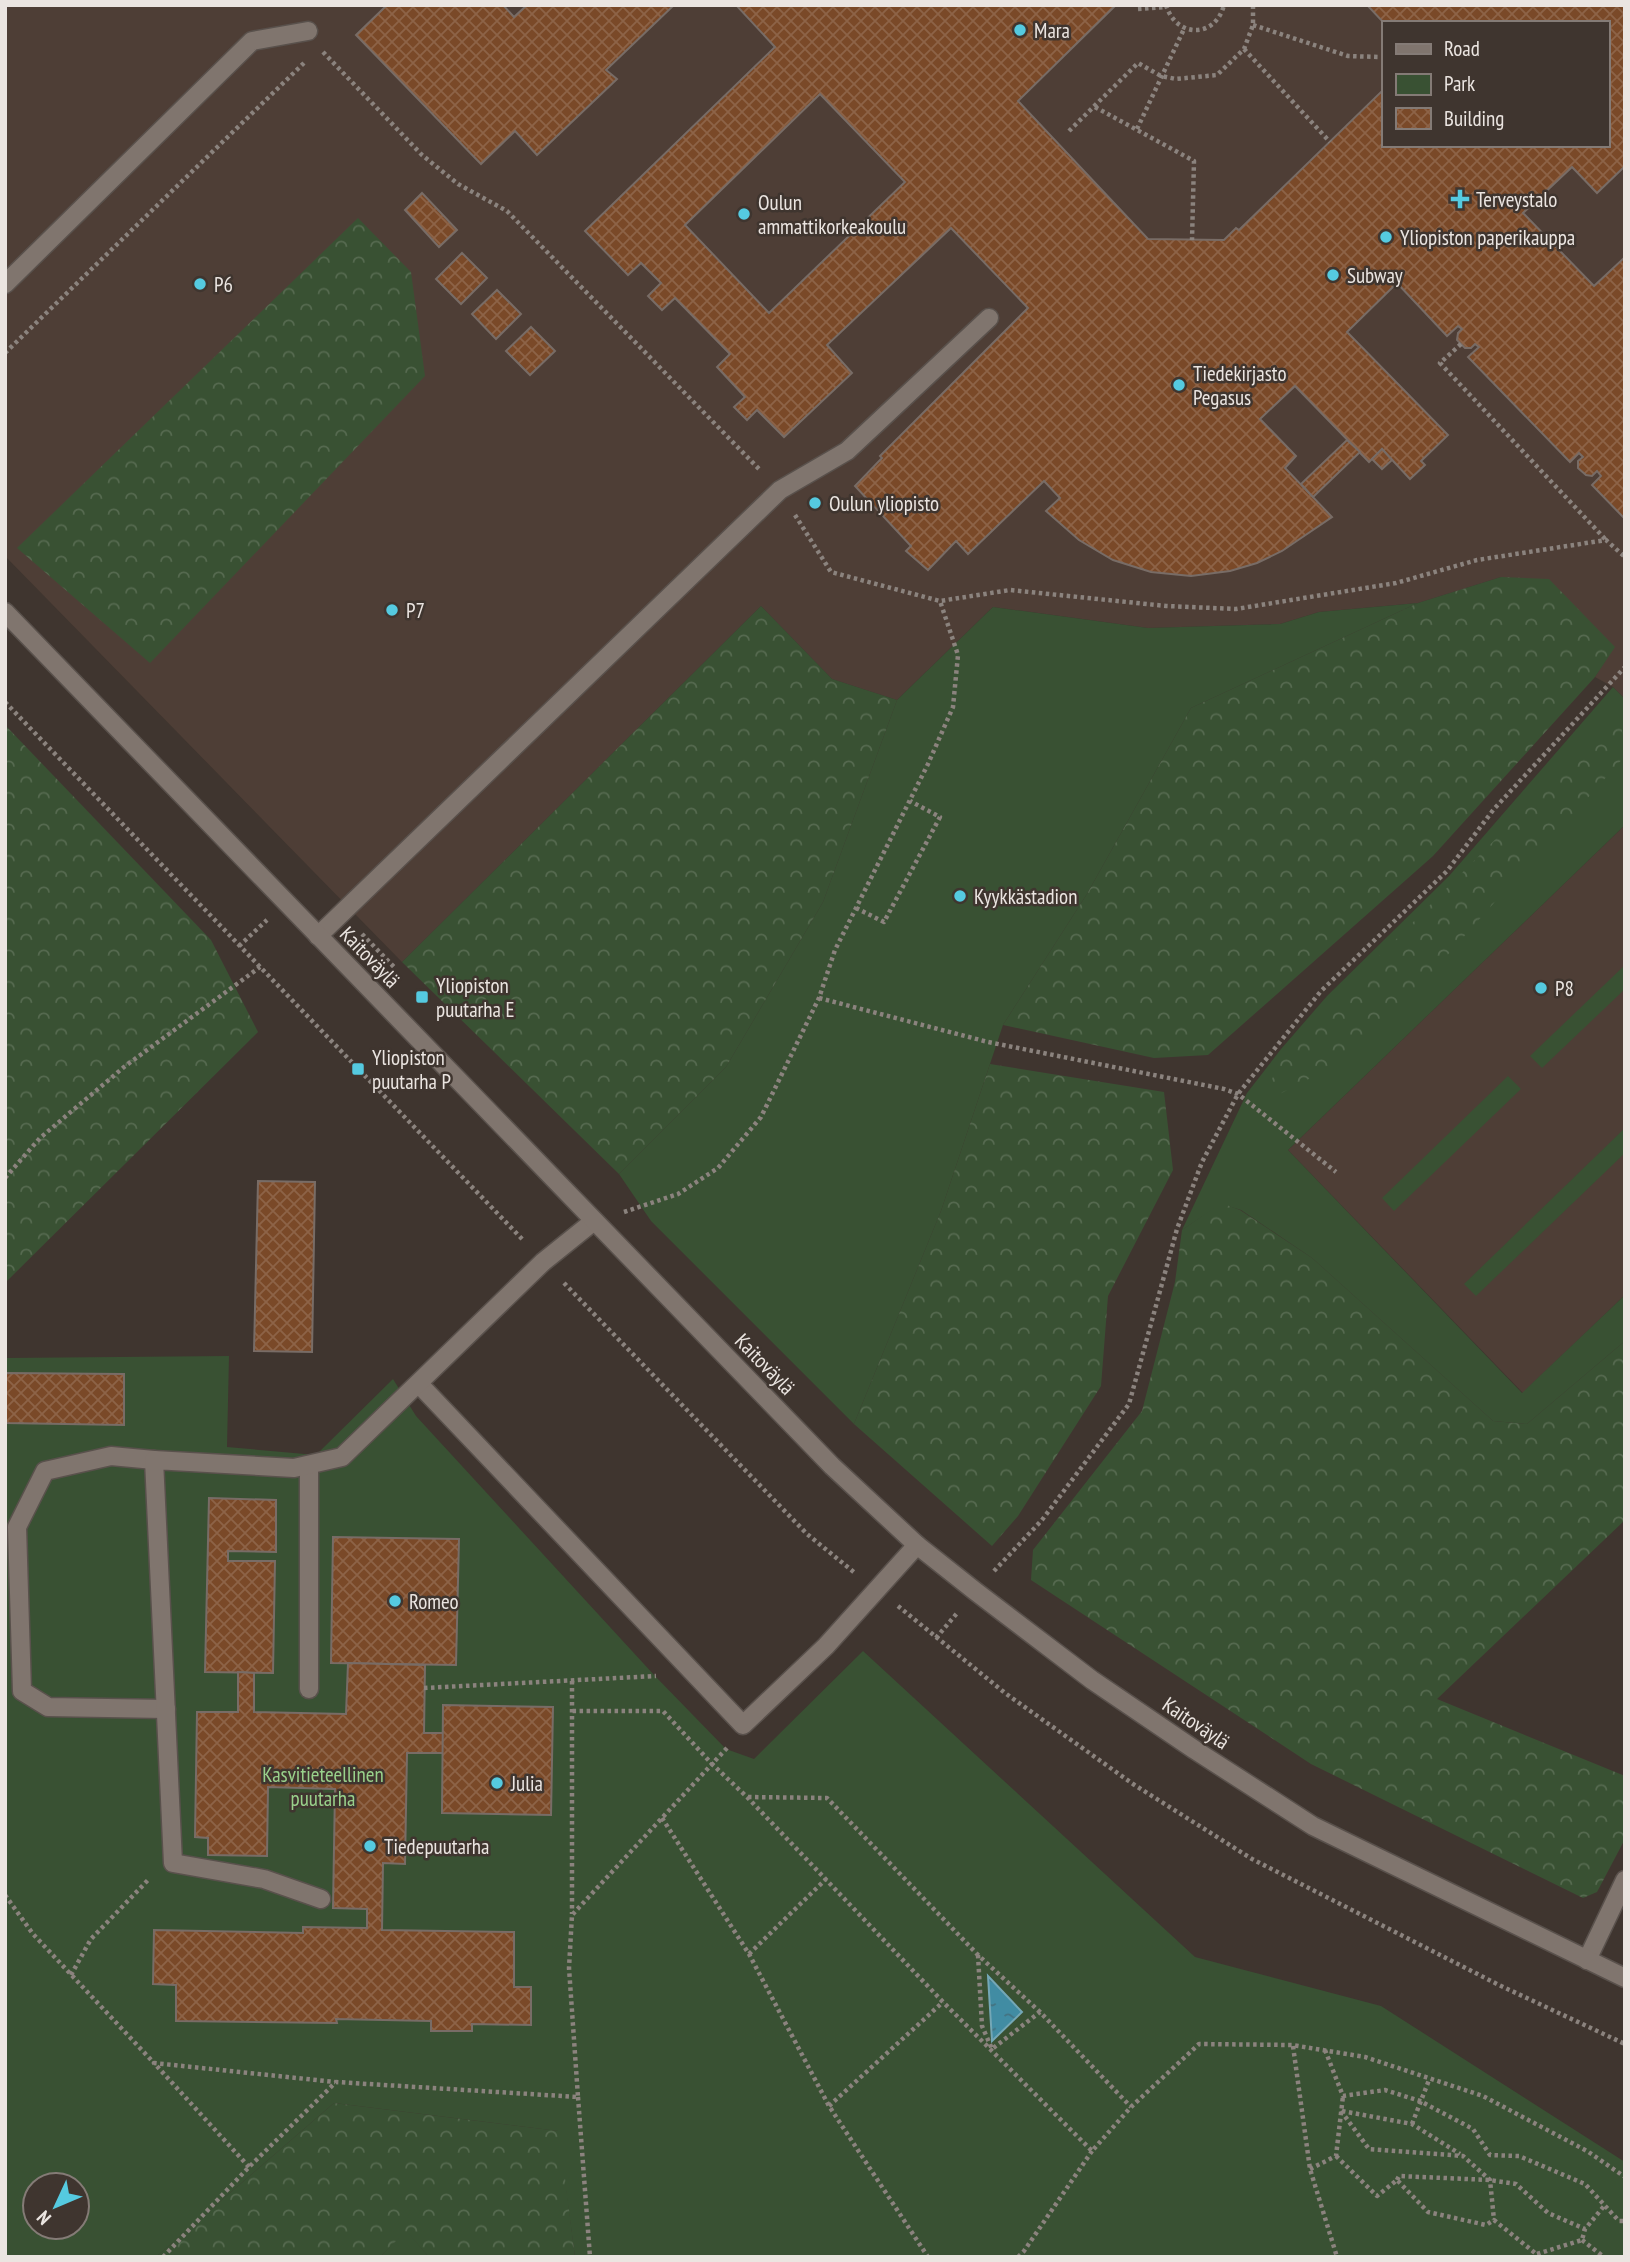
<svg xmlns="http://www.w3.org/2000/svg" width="1630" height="2262" viewBox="0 0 1630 2262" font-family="'PT Sans Narrow',sans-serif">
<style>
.built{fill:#4e3e36;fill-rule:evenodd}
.green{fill:#395133;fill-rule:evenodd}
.forest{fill:url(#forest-crowns)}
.water{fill:url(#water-ripples);stroke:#74a7b6;stroke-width:2}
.building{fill:url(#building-cross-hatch);stroke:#786c66;stroke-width:2;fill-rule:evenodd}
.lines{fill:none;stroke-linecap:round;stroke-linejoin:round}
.service-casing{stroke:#59514c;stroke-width:21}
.tertiary-casing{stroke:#59514c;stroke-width:21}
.path{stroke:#8b837e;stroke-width:4.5;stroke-dasharray:3.5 3.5;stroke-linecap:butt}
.service{stroke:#80756e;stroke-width:18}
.tertiary{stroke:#80756e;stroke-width:18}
.poi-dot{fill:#55cae0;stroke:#3f352f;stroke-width:2.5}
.labels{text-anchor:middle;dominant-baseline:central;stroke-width:5;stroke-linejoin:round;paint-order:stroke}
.poi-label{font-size:21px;fill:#ebe5e1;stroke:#3f352f;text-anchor:start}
.street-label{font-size:21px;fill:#ebe5e1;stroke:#3f352f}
.park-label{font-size:21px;fill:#99d18b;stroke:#3f352f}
</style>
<defs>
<pattern id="forest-crowns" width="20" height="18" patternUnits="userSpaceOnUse" patternTransform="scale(1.75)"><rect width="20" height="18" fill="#395133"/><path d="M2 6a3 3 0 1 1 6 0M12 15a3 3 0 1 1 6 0" fill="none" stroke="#566a50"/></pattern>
<pattern id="water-ripples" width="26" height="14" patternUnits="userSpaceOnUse" patternTransform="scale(1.75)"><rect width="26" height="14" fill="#418ca3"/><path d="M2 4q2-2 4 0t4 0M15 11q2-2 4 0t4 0" fill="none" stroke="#437382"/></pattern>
<pattern id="building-cross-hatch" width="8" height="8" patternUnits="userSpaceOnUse" patternTransform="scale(1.75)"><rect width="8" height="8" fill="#7a4928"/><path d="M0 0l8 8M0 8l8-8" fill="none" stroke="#8d6347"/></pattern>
</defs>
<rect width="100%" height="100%" fill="#3f352f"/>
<g class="built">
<path d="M 5,5 L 1625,5 L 1625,699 L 1613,687 L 1595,677 L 1614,647 L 1501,577 L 1418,603 L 1319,612 L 1280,624 L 1148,628 L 993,607 L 897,700 L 832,679 L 761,606 L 402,962 L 5,556 ZM 1383,23 L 1607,23 L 1607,145 L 1383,145 Z"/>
<polygon points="1625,825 1625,1295 1523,1393 1288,1150"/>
</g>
<g class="green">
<polygon points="1418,603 1191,708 1087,894 1003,1025 941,1211 854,1424 651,1221 619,1174 726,1067 823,902 897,700 993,607 1148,628 1280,624 1319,612"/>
<polygon points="1613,687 1625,699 1625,825 1288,1150 1522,1393 1625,1295 1625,1341 1527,1424 1493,1421 1312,1258 1241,1210 1221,1204 1182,1230 1247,1093 1281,1049 1327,996 1449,876"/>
<polygon points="1625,965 1625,989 1542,1068 1530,1056"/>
<polygon points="1508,1076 1521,1089 1394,1211 1382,1198"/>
<polygon points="1625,1128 1625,1153 1476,1296 1464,1284"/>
<path d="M 229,1356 L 227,1447 L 316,1455 L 393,1379 L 416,1416 L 655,1676 L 726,1749 L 754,1759 L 863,1651 L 1195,1957 L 1381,2006 L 1625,2162 L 1625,2257 L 575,2257 L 558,2131 L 334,2103 L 156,2257 L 5,2257 L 5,1358 ZM 35,2185 L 77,2185 L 77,2227 L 35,2227 Z"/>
<polygon points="406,2230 429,2257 380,2257"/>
</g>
<g class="forest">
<polygon points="358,218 411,272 425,376 150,663 17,548"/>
<polygon points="1501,577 1549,579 1615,647 1595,677 1433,856 1208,1055 1154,1058 1003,1025 1087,894 1191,708 1418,603"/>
<polygon points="761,606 832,679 897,700 823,902 726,1067 619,1174 402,962"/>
<polygon points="1620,714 1625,756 1361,1052 1262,1103 1283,1053"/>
<polygon points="5,725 211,940 258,1032 5,1283"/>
<polygon points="990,1064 1164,1092 1173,1170 1108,1296 1101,1386 1018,1516 992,1546 854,1424 941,1211"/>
<polygon points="1221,1203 1240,1210 1312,1258 1493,1421 1527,1424 1625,1341 1625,1520 1437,1699 1625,1776 1625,1839 1597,1892 1583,1898 1311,1764 1031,1580 1033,1550 1142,1411 1175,1282 1182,1230"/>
<polygon points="334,2103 559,2131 575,2257 429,2257 406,2231 380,2257 156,2257"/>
</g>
<polygon class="water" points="988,1976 1022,2012 992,2041"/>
<g class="building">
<polygon points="387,5 503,5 514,17 527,5 674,5 606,70 617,79 537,155 515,131 481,164 356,35"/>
<path d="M 736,5 L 1116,5 L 1018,101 L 1148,239 L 1224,240 L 1236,228 L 1239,230 L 1383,90 L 1383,145 L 1607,145 L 1607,23 L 1384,23 L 1367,5 L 1625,5 L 1625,166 L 1597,193 L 1572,167 L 1523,213 L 1594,286 L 1625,257 L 1625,519 L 1592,485 L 1601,476 L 1597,471 L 1592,476 L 1586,475 L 1578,468 L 1578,461 L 1583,457 L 1579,453 L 1570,462 L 1468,357 L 1479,347 L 1475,344 L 1471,348 L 1465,348 L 1457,340 L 1458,333 L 1462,329 L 1458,326 L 1447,336 L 1397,283 L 1347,332 L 1448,435 L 1421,461 L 1425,465 L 1410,479 L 1382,449 L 1369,462 L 1295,386 L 1260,419 L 1296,456 L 1285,468 L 1332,517 L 1282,551 L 1257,563 L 1230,571 L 1191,576 L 1151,572 L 1113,560 L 1079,540 L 1046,511 L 1060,498 L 1044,481 L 968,554 L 956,541 L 928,570 L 906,551 L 911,546 L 855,486 L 882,458 L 880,456 L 1028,308 L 951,228 L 827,345 L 852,373 L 784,437 L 757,410 L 747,420 L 734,407 L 745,397 L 717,367 L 730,354 L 675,298 L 662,310 L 648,296 L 661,283 L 641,263 L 628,275 L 585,231 L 775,47 ZM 820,94 L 905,182 L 769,313 L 685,225 Z"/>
<polygon points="422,193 457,230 439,247 405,210"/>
<polygon points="462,253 487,278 461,304 436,279"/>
<polygon points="497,290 521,314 496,339 472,314"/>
<polygon points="531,327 555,351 530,375 506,351"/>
<polygon points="1347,440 1360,452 1313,497 1301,484"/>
<polygon points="1382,449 1392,460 1382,469 1372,459"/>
<polygon points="258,1181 315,1182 312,1352 254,1351"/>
<polygon points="5,1373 124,1374 124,1425 5,1423"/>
<polygon points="209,1498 276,1500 276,1552 228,1551 228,1561 275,1561 273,1673 205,1672"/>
<polygon points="333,1537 459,1539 456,1665 331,1663"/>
<polygon points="348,1663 425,1665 424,1733 443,1733 443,1753 407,1753 405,1864 383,1863 382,1930 514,1932 514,1987 531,1987 531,2025 472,2024 472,2031 431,2031 431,2021 336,2019 337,2023 176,2021 176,1985 153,1984 154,1930 303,1933 303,1927 367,1928 367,1909 333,1908 335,1789 268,1787 267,1856 208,1855 208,1838 195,1837 197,1712 238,1712 238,1672 254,1673 254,1712 346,1714"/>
<polygon points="443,1705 553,1707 551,1815 442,1813"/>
</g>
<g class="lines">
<defs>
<g id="service">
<polyline points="5,284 252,41 308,31"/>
<polyline points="318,936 780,490 847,451 989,318"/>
<polyline points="419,1384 743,1725 826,1646 917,1545"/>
<polyline points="154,1460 111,1456 45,1471 17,1527 22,1691 48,1707 166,1709"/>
<polyline points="309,1689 309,1465"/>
<polyline points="321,1899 264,1879 173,1863 154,1460 294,1468 342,1457 543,1262 594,1221"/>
<polyline points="1587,1960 1625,1880"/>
</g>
<polyline id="tertiary" points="5,612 832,1466 917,1545 975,1591 1092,1680 1195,1750 1313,1826 1625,1978"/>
</defs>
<use href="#service" class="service-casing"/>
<use href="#tertiary" class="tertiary-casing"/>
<g class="path">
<path d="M 1166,5 C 1176,38 1215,39 1224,5"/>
<polyline points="1138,9 1166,7"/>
<polyline points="1253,25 1348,56 1380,57"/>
<polyline points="1244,49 1330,142"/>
<polyline points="323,52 422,155 458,184 507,211 760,470"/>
<polyline points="1095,107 1194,161 1192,240"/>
<polyline points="1137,129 1184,29"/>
<polyline points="1069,131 1138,63 1161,76 1176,79 1217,75 1244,49 1253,25 1253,5"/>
<polyline points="1461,344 1440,363 1606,540"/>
<polyline points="5,353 306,61"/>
<polyline points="795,515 831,572 940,601 1010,590 1166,606 1236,609 1396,583 1477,560 1606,540 1625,557"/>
<polyline points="5,702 524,1241"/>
<polyline points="856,908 884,922 940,817 910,801"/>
<polyline points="362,934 395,968"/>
<polyline points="239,946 267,920"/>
<polyline points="819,998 988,1042 1224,1089 1238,1094 1336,1172"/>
<polyline points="5,1178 40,1138 124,1067 260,967"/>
<polyline points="624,1212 678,1194 718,1168 761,1117 819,998 835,950 928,764 953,707 958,655 940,601"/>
<polyline points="564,1283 807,1534 855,1573"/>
<polyline points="994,1571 1042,1520 1129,1404 1177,1229 1202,1162 1238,1094 1321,991 1447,871 1494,809 1625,667"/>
<polyline points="898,1606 1005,1693 1133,1784 1252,1859 1499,1985 1625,2044"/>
<polyline points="936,1638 958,1612"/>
<polyline points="572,1681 572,1914"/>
<polyline points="424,1688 656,1676"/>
<polyline points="727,1748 712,1764 747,1797 943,2002 1092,2151 1131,2107 1199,2044 1292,2045 1365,2057 1483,2096 1587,2151 1625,2177"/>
<polyline points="748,1797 827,1798 978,1955 1040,2012 1131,2107"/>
<polyline points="662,1818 749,1954 829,2106 928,2257"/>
<polyline points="5,1895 33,1934 154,2063"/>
<polyline points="749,1954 826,1879"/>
<polyline points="978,1955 982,2026 992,2049 1040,2012"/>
<polyline points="71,1975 91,1939 149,1879"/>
<polyline points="1293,2046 1310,2169 1337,2257"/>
<polyline points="1325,2050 1343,2096 1385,2090 1420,2101 1473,2129 1490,2155 1519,2156 1585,2184 1619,2221 1625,2221"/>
<polyline points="578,2097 590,2257"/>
<polyline points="829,2106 943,2002"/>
<polyline points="1341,2111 1369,2149 1463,2156 1490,2180 1494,2220"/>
<polyline points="1342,2111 1412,2124 1460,2154"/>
<polyline points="1412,2124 1429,2080"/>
<polyline points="1336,2156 1377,2196 1397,2180 1428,2212 1486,2225 1494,2220 1540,2257"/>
<polyline points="249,2167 154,2063 335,2082"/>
<polyline points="1310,2169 1336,2156 1343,2096"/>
<polyline points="1397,2180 1399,2176 1490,2180 1516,2184 1548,2213 1585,2229"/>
<polyline points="1582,2240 1604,2257"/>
<polyline points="1537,2254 1582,2240 1585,2229 1605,2205"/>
<polyline points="163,2257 249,2167 336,2082 578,2097 569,1968 572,1915 712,1764 663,1711 572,1711"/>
<polyline points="1018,2257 1024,2251 1092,2151"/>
</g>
<use href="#service" class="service"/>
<use href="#tertiary" class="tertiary"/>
</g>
<g class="poi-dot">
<circle cx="1020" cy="30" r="7"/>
<path d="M1456.5 188.5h7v7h7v7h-7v7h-7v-7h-7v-7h7z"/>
<circle cx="744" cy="214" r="7"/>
<circle cx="1386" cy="237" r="7"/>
<circle cx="1333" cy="275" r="7"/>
<circle cx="200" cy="284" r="7"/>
<circle cx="1179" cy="385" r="7"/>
<circle cx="815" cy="503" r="7"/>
<circle cx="392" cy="610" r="7"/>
<circle cx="960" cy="896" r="7"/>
<circle cx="1541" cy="988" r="7"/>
<rect x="415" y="990" width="14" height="14" rx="3.5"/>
<rect x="351" y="1062" width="14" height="14" rx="3.5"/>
<circle cx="395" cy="1601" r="7"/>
<circle cx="497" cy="1783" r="7"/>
<circle cx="370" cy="1846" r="7"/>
</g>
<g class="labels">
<g class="poi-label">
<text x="1034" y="30">Mara</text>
<text x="1476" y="199">Terveystalo</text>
<text x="758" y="202">Oulun<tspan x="758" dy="24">ammattikorkeakoulu</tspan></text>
<text x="1400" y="237">Yliopiston paperikauppa</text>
<text x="1347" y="275">Subway</text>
<text x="214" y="284">P6</text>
<text x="1193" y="373">Tiedekirjasto<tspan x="1193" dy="24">Pegasus</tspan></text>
<text x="829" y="503">Oulun yliopisto</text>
<text x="406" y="610">P7</text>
<text x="974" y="896">Kyykkästadion</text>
<text x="436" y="985">Yliopiston<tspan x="436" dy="24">puutarha E</tspan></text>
<text x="1555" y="988">P8</text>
<text x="372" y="1057">Yliopiston<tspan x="372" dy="24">puutarha P</tspan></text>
<text x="409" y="1601">Romeo</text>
<text x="511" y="1783">Julia</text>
<text x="384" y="1846">Tiedepuutarha</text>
</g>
<g class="street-label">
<text transform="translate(370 957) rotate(46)">Kaitoväylä</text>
<text transform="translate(765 1364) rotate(46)">Kaitoväylä</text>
<text transform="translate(1196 1723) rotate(34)">Kaitoväylä</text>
</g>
<g class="park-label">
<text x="323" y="1774">Kasvitieteellinen<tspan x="323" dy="24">puutarha</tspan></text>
</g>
</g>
<rect width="1630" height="2262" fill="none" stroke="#ebe5e1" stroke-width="14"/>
<rect x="1382" y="21" width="228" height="126" fill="#3f352f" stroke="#847b76" stroke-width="2"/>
<rect x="1396" y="44" width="35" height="10" fill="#80756e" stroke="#847b76" stroke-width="2"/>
<text x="1444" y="56" font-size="21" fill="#ebe5e1">Road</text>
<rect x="1396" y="74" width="35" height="21" fill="#395133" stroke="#847b76" stroke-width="2"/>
<text x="1444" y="91" font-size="21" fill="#ebe5e1">Park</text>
<rect x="1396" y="108" width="35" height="21" fill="url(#building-cross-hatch)" stroke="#847b76" stroke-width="2"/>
<text x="1444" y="126" font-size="21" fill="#ebe5e1">Building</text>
<g transform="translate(56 2206) rotate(226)"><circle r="33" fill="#3f352f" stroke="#847b76" stroke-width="2"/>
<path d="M0-5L12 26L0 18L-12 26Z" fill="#55cae0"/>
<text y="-10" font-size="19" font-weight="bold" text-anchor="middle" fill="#ebe5e1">N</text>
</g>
</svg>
